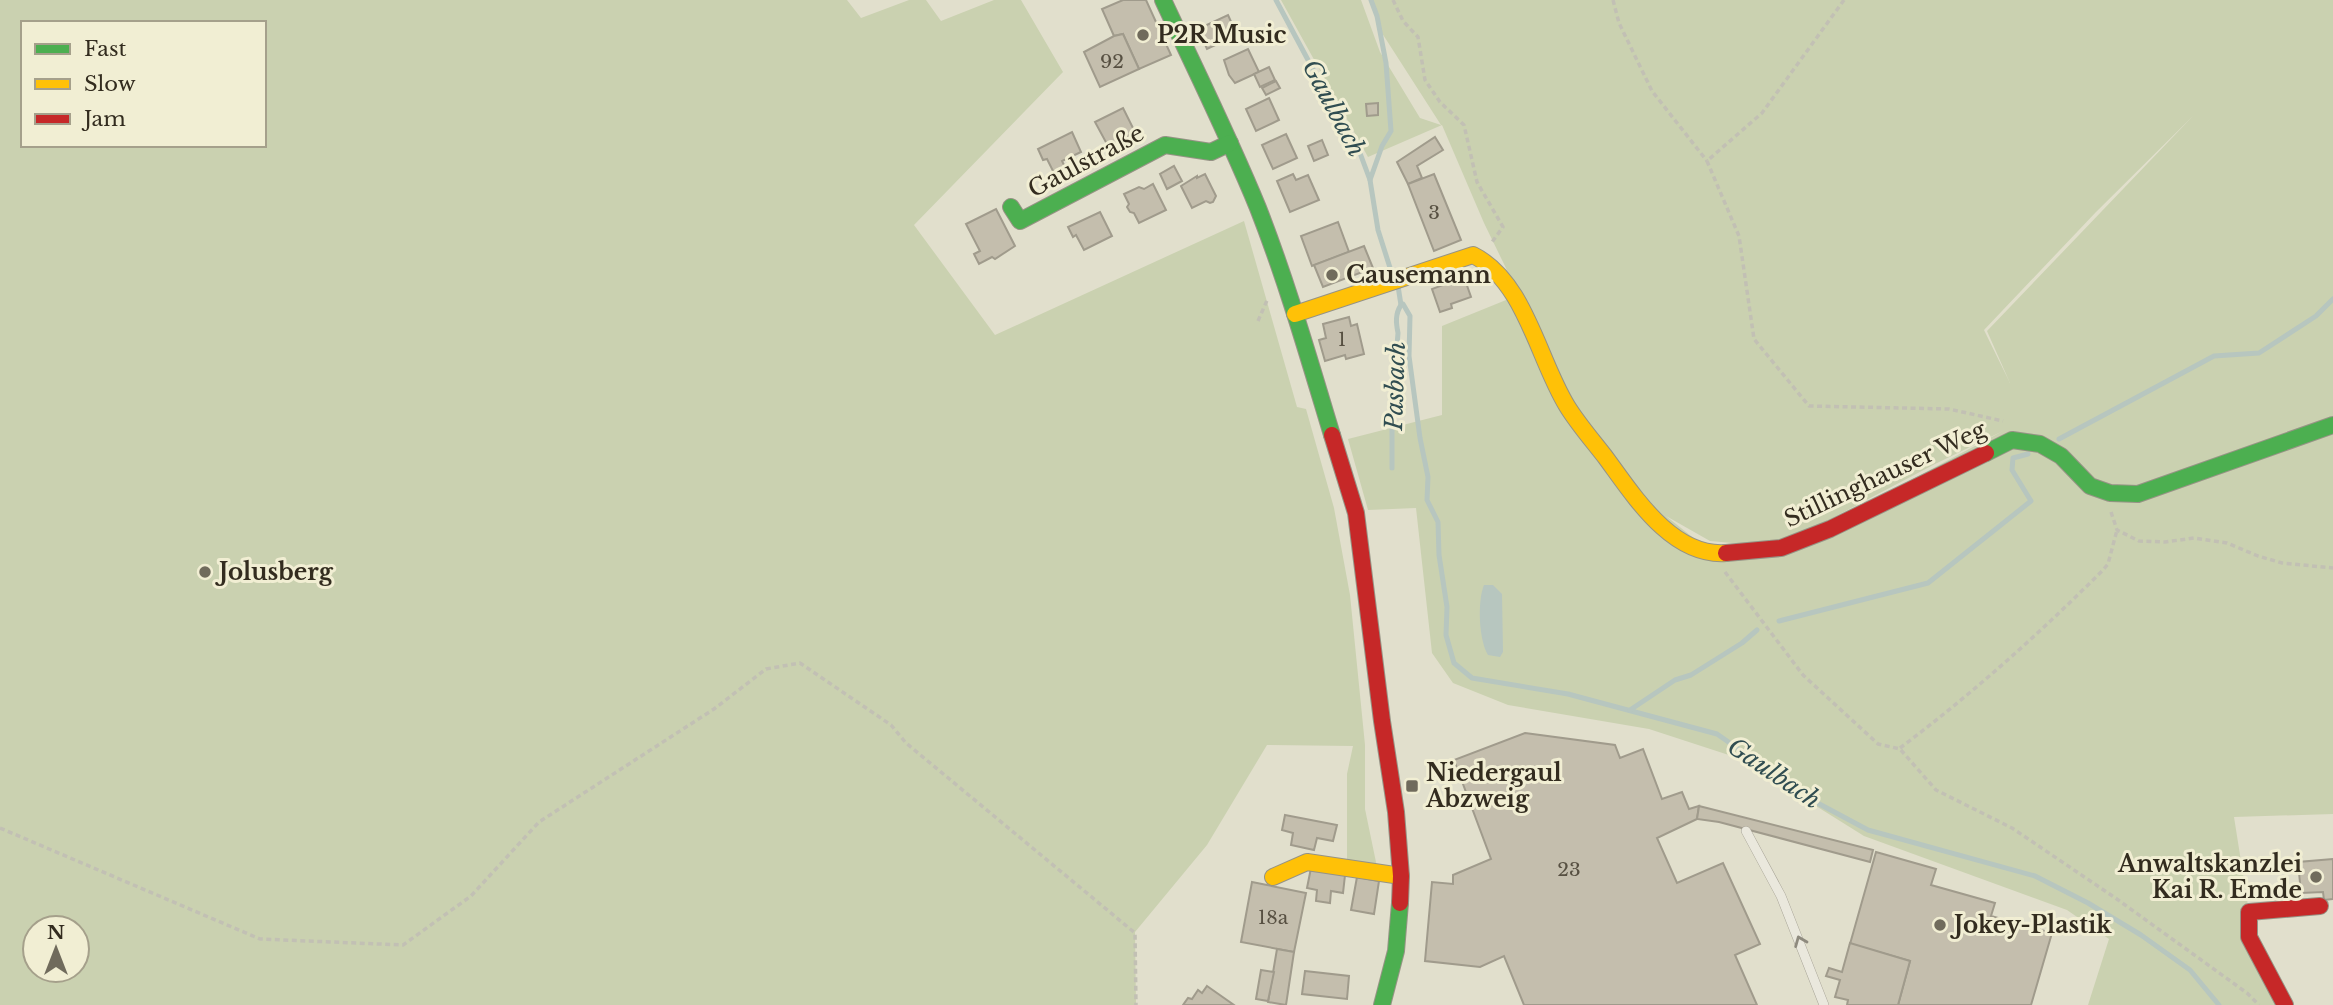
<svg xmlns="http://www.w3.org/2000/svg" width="2333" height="1005" viewBox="0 0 2333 1005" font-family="'Libre Baskerville',serif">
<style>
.green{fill:#cad1b0;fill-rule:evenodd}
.water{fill:#b7c6bf}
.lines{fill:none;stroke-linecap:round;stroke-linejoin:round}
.stream{stroke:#b7c6bf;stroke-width:5}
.building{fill:#c4bead;stroke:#a09b8c;stroke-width:2}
.lane-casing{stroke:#a6a295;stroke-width:10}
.fast-casing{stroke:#969385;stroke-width:18}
.slow-casing{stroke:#969385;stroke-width:18}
.jam-casing{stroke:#969385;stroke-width:18}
.path{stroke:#c2c0b4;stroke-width:3.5;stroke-dasharray:5 3.5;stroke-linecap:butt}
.lane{stroke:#eae8dd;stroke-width:9}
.fast{stroke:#4caf50;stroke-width:16}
.slow{stroke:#ffc107;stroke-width:16}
.jam{stroke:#c62828;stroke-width:16}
.oneway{stroke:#8e8a7e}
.poi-dot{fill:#706b5c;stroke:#f1eed3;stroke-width:2.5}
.labels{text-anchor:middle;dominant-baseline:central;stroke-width:6;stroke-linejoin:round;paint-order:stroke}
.number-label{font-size:19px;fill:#575042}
.poi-label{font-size:23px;font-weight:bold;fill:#332c1f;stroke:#f1eed3;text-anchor:start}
.street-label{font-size:23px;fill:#332c1f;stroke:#f1eed3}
.water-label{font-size:24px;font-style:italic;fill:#304d51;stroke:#f1eed3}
</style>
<rect width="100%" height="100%" fill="#e1dfcc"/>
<g class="green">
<path d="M 0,0 L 847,0 L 861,18 L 909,0 L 926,0 L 941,21 L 994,0 L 1021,0 L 1063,72 L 914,225 L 995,335 L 1244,221 L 1297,407 L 1306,409 L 1334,508 L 1350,595 L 1365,745 L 1365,809 L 1377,867 L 1347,861 L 1347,774 L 1353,746 L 1267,745 L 1207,845 L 1135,932 L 1136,1005 L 0,1005 ZM 23,23 L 264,23 L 264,145 L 23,145 ZM 35,928 L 77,928 L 77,970 L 35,970 Z"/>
<path d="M 1281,0 L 1361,0 L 1380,52 L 1420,118 L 1441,125 L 1380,30 L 1370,0 L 2333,0 L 2333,814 L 2234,817 L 2249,912 L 2285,1005 L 2088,1005 L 2109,939 L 2067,910 L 1864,836 L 1741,759 L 1649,729 L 1508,705 L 1453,683 L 1432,653 L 1416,508 L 1368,510 L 1348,439 L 1442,415 L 1442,326 L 1511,298 L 1559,377 L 1484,223 L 1442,125 L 1368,157 ZM 2193,116 L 1987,331 L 2010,383 L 1984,330 L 2096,212 ZM 2003,431 L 1779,550 L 1701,544 L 1666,516 L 1710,541 L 1777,547 L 1935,464 Z"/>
</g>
<path class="water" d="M 1484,585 L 1493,585 L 1502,594 L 1503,652 L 1500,657 L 1488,655 C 1479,641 1477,602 1484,585 Z"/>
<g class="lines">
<g class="stream">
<polyline points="1276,0 1331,103 1357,145 1370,180"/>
<polyline points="1371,0 1377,16 1386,63 1391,131 1382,146 1370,180 1378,230 1392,274"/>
<polyline points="1398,286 1401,305 1403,304 1410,316 1409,356 1420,438 1428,477 1427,500 1438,522 1439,555 1447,607 1446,635 1454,663 1472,678 1568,694 1717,734 1810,799 1868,830 2035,876 2088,903 2141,935 2190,970 2219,1005"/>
<polyline points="2059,439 2214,356 2259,353 2316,316 2333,299"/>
<path d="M 1392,468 L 1392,407 L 1398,333 C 1396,323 1395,314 1401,305"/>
<polyline points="1779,621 1928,583 2031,501 2012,470 2013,458 2028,454"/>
<polyline points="1630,710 1675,680 1691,675 1742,643 1757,630"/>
</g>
</g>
<g class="building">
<polygon points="1123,0 1146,0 1171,55 1139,69 1123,34 1114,36 1102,9"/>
<polygon points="1228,15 1237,35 1207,49 1198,29"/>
<polygon points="1123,34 1139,69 1100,87 1084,52 1114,36"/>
<polygon points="1248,49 1259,72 1235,83 1229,75 1224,60"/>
<polygon points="1269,67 1275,80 1260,87 1254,74"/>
<polygon points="1276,81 1280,88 1266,95 1262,88"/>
<polygon points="1269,98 1279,120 1256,131 1246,109"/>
<polygon points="1378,103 1378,115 1367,116 1366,104"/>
<polygon points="1123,108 1135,132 1108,146 1095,122"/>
<polygon points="1072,132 1081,152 1062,161 1065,167 1054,173 1047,159 1043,160 1038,149"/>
<polygon points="1286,134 1297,158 1273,169 1262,145"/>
<polygon points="1435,137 1443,150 1417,166 1422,178 1408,184 1397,162"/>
<polygon points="1322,140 1328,155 1314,161 1308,146"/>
<polygon points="1174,166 1182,181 1167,189 1160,174"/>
<polygon points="1205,174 1216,196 1213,202 1210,203 1206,201 1192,208 1181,186 1197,176 1197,178"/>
<polygon points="1293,174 1296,180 1308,175 1319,200 1290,212 1277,181"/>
<polygon points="1434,174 1461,240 1434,251 1408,184"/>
<polygon points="1153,184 1166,210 1139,223 1134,213 1130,212 1127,207 1129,204 1124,194 1139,187 1144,189"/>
<polygon points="996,209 1015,246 995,259 992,257 979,264 974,254 980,251 966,224"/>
<polygon points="1100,212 1112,236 1084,250 1076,235 1073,237 1068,227"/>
<polygon points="1338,222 1349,252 1312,266 1301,236"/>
<polygon points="1364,246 1373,268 1323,287 1314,265"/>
<polygon points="1464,277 1471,297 1451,304 1452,308 1440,312 1432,289"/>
<polygon points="1349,317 1351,326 1357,324 1364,354 1346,359 1345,355 1325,361 1319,340 1326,338 1323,324"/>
<polygon points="1525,733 1615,745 1620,758 1643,749 1662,799 1682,792 1689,809 1699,806 1697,819 1657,838 1677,883 1723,863 1760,944 1735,955 1757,1005 1524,1005 1504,956 1480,967 1425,961 1432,882 1453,884 1453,875 1491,859 1454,760"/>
<polygon points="1699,806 1873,850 1870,862 1719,822 1697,819"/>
<polygon points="1285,815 1337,825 1333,841 1317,838 1314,850 1291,845 1293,833 1282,830"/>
<polygon points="1876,852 1936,869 1931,885 1995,903 1991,916 2052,933 2031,1005 1898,1005 1910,961 1850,944"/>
<polygon points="2333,859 2333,899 2324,900 2323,892 2301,893 2298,862"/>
<polygon points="1311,868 1345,875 1343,893 1331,891 1330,903 1316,901 1317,890 1307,888"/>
<polygon points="1357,877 1379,881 1374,914 1351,910"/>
<polygon points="1252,882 1306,893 1294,952 1241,942"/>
<polygon points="1850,943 1910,961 1898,1005 1847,1005 1848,1000 1835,997 1840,980 1826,976 1829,968 1842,972"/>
<polygon points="1277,949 1294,952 1286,1005 1268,1002"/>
<polygon points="1261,970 1274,972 1268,1001 1256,999"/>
<polygon points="1305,971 1349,976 1347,999 1302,994"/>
<polygon points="1207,986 1234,1005 1183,1005 1188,998 1192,999 1198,990 1202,993"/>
</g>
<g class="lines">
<defs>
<polyline id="lane" points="1746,831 1781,896 1824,1005"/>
<g id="fast">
<path d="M 1163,0 C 1195,69 1229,137 1258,208 C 1287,282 1309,359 1332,435"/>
<polyline points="1011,207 1020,221 1165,145 1211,152 1230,143"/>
<polyline points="1986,453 2012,440 2040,444 2061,456 2090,486 2110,493 2138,494 2333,425"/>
<polyline points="1382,1005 1396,951 1400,903"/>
</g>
<g id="slow">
<path d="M 1295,314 L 1473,255 C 1525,281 1538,359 1567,406 C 1578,424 1593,441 1606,458 C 1634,496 1672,557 1726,553"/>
<polyline points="1273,877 1307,862 1401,876"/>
</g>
<g id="jam">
<polyline points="1332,435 1356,513 1382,721 1396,812 1401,876 1400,903"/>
<polyline points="1726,553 1781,548 1830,529 1986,453"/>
<polyline points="2285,1005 2249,937 2249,912 2320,906"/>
</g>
</defs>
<use href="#lane" class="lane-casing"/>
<use href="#fast" class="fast-casing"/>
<use href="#slow" class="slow-casing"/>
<use href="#jam" class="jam-casing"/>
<g class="path">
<polyline points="1393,0 1403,21 1418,37 1425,80 1440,102 1464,125 1477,182 1503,227 1492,242"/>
<polyline points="1613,0 1619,23 1652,91 1707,161"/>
<polyline points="1844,0 1762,113 1707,161 1739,236 1754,339 1809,406 1949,409 2003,421"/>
<polyline points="1258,321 1268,298"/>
<polyline points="2111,512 2117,530 2139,541 2165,542 2194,538 2227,543 2258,556 2282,563 2333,568"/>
<polyline points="1725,572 1803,675 1878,744 1900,749 1936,790 2012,828 2114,897 2247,993 2259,1005"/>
<path d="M 1900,748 C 1972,694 2039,634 2102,571 L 2108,564 L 2117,530"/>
<polyline points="0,828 260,939 403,945 471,896 539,822 714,709 766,669 800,663 891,725 906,743 1135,933 1136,1005"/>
</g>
<use href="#lane" class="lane"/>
<use href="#fast" class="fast"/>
<use href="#slow" class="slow"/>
<use href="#jam" class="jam"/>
</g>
<defs><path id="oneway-chevron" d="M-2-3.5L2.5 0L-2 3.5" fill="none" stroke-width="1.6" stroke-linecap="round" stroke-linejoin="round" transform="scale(1.75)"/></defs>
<use class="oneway" href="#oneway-chevron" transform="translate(1800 941) rotate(-112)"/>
<g class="poi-dot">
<circle cx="1143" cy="35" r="7"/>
<circle cx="1332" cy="275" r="7"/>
<circle cx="205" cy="572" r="7"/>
<rect x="1405" y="779" width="14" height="14" rx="3.5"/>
<circle cx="2316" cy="877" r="7"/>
<circle cx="1940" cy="925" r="7"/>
</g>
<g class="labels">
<g class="number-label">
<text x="1112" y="61">92</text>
<text x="1434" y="212">3</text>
<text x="1342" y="339">1</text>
<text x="1569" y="869">23</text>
<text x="1273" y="917">18a</text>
</g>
<g class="poi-label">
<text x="1157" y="35">P2R Music</text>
<text x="1346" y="275">Causemann</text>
<text x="219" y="572">Jolusberg</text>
<text x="1426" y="773">Niedergaul<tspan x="1426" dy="26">Abzweig</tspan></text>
<text x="2302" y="864" text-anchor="end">Anwaltskanzlei<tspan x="2302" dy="26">Kai R. Emde</tspan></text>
<text x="1954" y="925">Jokey-Plastik</text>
</g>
<g class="street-label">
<text transform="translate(1086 161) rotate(-28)">Gaulstraße</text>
<text transform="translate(1885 474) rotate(-25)">Stillinghauser Weg</text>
</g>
<g class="water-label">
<text transform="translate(1334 108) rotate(62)">Gaulbach</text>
<text transform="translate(1395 386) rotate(-88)">Pasbach</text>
<text transform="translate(1774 773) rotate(34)">Gaulbach</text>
</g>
</g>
<rect x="21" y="21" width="245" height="126" fill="#f1eed3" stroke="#a5a08b" stroke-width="2"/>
<rect x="35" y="44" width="35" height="10" fill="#4caf50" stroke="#a5a08b" stroke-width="2"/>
<text x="84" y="56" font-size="21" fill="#332c1f">Fast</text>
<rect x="35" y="79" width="35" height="10" fill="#ffc107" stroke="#a5a08b" stroke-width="2"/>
<text x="84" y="91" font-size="21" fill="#332c1f">Slow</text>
<rect x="35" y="114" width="35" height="10" fill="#c62828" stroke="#a5a08b" stroke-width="2"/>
<text x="84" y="126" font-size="21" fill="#332c1f">Jam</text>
<g transform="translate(56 949)"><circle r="33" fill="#f1eed3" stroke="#a5a08b" stroke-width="2"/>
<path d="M0-5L12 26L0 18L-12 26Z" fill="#706b5c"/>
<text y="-10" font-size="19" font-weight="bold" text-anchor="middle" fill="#332c1f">N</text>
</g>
</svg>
